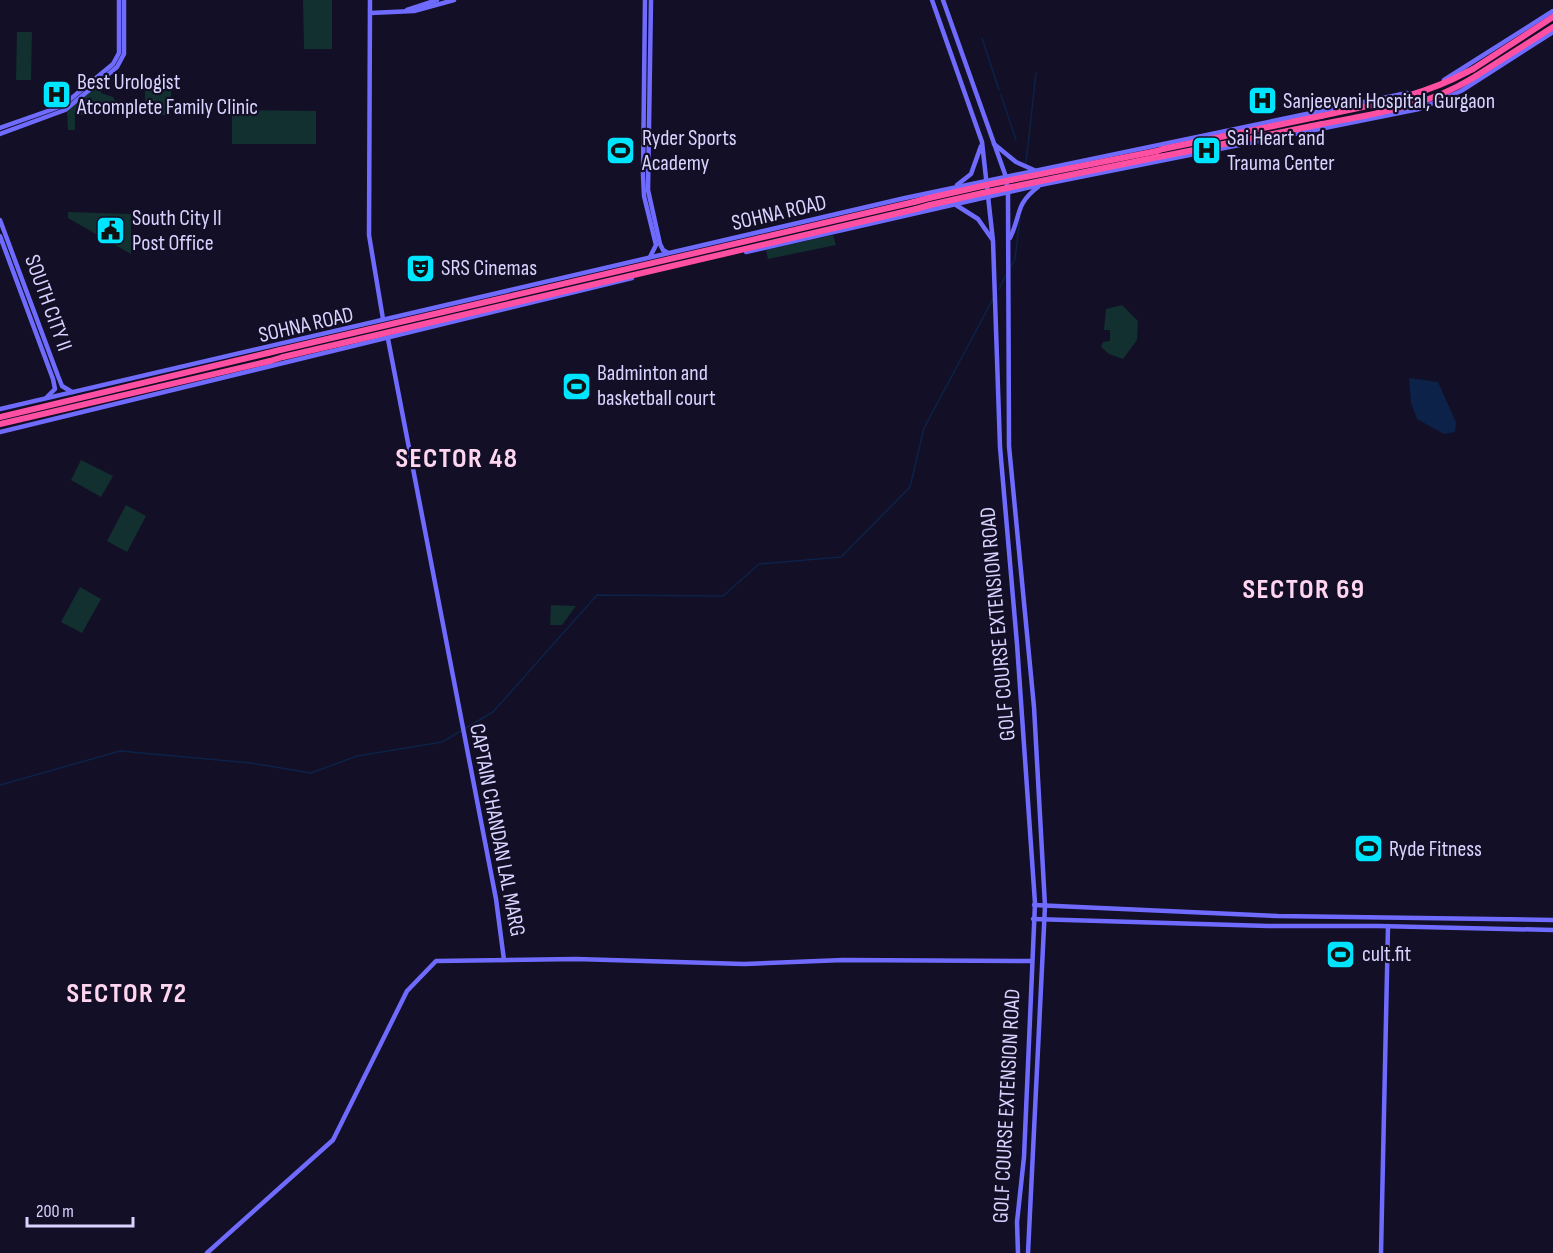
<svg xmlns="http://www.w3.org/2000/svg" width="1553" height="1253" viewBox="0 0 1553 1253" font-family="'Sofia Sans Condensed',sans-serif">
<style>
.green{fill:#12302f}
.water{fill:#0c2248}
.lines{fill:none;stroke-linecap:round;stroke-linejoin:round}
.stream{stroke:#0c2248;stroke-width:1.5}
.secondary{stroke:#6f6bff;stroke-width:4.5}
.highway{stroke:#ff4fa3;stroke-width:6}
.highway-bridge{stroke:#ff4fa3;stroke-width:6}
.labels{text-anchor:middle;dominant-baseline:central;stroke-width:4.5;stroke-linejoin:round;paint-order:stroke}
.poi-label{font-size:22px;fill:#d9d4ff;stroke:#130f26;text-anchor:start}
.street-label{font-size:22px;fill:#d9d4ff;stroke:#130f26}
.district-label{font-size:28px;font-weight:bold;letter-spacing:1.5px;fill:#ffd6f0;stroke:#130f26}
</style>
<rect width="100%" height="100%" fill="#130f26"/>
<g class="green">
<polygon points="303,0 332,0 332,49 304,49"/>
<polygon points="17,32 32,32 31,80 16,80"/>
<polygon points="101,83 101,93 113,97 116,103 107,110 109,115 75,115 75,130 68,130 67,111"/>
<polygon points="171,90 171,115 145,115 145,91"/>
<polygon points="232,110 316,111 316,144 232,144"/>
<polygon points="68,212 131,214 131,254 68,218"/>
<polygon points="833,235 836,245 768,259 766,250"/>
<polygon points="1122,305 1138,321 1137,340 1123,359 1109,354 1101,347 1103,342 1110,341 1110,330 1104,330 1106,309"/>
<polygon points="81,460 113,476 101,497 71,480"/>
<polygon points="126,505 146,516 127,552 107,541"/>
<polygon points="80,587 101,599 82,633 61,622"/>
<polygon points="551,605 576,606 562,625 550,625"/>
</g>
<polygon class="water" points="1409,378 1438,382 1456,422 1455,432 1444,434 1417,419 1411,403"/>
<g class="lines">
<g class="stream">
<polyline points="982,38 999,90"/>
<polyline points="1001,95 1016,140"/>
<polyline points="1026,163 1036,73"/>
<polyline points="1010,268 1015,259 1020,217"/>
<polyline points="999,289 1006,275"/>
<polyline points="0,785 120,751 251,763 311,773 357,756 442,742 493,712 597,595 723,596 759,564 841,557 910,487 924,428 993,299"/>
</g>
<g class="secondary">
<polyline points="370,0 369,235 383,319"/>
<polyline points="645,0 643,175 644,196 656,245 650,257"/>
<polyline points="651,0 648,190 660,244 663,250 668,253"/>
<polyline points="932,0 982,142 993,241 1000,447 1017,644 1035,903 1024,1157 1017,1222 1018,1253"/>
<polyline points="943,0 1006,177 1008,194 1009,446 1034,707 1045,906 1028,1253"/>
<polyline points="407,10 437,0"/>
<polyline points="370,13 414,11 454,0"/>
<polyline points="1444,80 1553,11"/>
<polyline points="0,128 62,106 113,64 119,53 119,0"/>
<polyline points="0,134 65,110 117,67 124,54 124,0"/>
<polyline points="994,144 1016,162 1034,170"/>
<polyline points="957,185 971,174 981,146"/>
<polyline points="956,205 978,219 992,239"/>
<polyline points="0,220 58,376 62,386 72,392"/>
<polyline points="0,236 53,379 55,389 47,397"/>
<path d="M 1010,238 C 1021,216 1015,204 1038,187"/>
<polyline points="746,252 1035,186 1419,109 1461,91 1553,32"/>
<polyline points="388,339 496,899 504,960"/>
<polyline points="0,409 905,198 1407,93"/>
<polyline points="0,432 632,278"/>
<polyline points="1034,905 1278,916 1553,920"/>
<polyline points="1033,919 1268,926 1378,926 1553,930"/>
<polyline points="207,1253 333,1140 407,991 436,961 576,959 744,964 843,960 1031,961"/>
<polyline points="1381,1253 1388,926"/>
</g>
<g class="highway">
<polyline points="1473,69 1553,17"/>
<polyline points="1476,76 1553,27"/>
<path d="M 1321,116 C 1371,105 1421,97 1467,72"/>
<path d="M 1322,124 C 1374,114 1425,107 1471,79"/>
<polyline points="1163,149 1311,118"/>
<polyline points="1164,156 1312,126"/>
<polyline points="1011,180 1157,151"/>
<polyline points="1012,187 1158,157"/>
<polyline points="929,198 982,186"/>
<polyline points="930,205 983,193"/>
<polyline points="280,350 914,202"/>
<polyline points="283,357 916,209"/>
<polyline points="0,417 268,353"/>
<polyline points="0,424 270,361"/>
</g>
<g class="highway-bridge">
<polyline points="1467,72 1473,69"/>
<polyline points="1471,79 1476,76"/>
<polyline points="1311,118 1321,116"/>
<polyline points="1312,126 1322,124"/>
<polyline points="1157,151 1163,149"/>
<polyline points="1158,157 1164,156"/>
<polyline points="982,186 1011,180"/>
<polyline points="983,193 1012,187"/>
<polyline points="914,202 929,198"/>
<polyline points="916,209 930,205"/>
<polyline points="268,353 280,350"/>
<polyline points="270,361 283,357"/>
</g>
</g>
<defs>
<symbol id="hospital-square" viewBox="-11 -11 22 22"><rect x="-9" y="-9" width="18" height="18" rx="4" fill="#00e5ff" stroke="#130f26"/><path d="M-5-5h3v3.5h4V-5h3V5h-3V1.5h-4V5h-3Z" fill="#111"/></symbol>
<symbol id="stadium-square" viewBox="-11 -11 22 22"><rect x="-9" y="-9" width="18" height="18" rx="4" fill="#00e5ff" stroke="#130f26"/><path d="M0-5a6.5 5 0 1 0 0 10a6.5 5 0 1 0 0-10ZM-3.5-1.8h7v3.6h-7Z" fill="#111"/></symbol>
<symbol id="civic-square" viewBox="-11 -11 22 22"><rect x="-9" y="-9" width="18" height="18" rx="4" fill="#00e5ff" stroke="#130f26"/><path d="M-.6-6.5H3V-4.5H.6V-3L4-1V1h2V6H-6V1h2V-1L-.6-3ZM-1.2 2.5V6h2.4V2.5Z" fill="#111"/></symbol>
<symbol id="theatre-square" viewBox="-11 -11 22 22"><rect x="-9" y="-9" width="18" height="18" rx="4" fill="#00e5ff" stroke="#130f26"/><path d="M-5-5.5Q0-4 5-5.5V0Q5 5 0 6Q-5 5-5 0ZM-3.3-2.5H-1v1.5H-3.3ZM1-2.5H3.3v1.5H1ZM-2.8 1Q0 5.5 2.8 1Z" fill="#111"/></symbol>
</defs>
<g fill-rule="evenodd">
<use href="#hospital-square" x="40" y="78" width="33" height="33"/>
<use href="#hospital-square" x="1246" y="84" width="33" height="33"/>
<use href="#stadium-square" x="604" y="134" width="33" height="33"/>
<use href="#hospital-square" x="1190" y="134" width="33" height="33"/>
<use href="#civic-square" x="94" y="214" width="33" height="33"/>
<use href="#theatre-square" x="404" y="252" width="33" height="33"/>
<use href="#stadium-square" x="560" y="370" width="33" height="33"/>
<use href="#stadium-square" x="1352" y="832" width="33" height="33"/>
<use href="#stadium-square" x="1324" y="938" width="33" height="33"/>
</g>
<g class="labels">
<g class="poi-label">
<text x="77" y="82">Best Urologist<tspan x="77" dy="25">Atcomplete Family Clinic</tspan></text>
<text x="1283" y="101">Sanjeevani Hospital, Gurgaon</text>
<text x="642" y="138">Ryder Sports<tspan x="642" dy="25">Academy</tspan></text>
<text x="1227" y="138">Sai Heart and<tspan x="1227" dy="25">Trauma Center</tspan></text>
<text x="132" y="218">South City II<tspan x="132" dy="25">Post Office</tspan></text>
<text x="441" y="268">SRS Cinemas</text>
<text x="597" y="373">Badminton and<tspan x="597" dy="25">basketball court</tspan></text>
<text x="1389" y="849">Ryde Fitness</text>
<text x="1362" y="954">cult.fit</text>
</g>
<g class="street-label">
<text transform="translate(779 213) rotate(-13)">SOHNA ROAD</text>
<text transform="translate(48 303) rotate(70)">SOUTH CITY II</text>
<text transform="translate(306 325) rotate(-13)">SOHNA ROAD</text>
<text transform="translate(998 624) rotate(-95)">GOLF COURSE EXTENSION ROAD</text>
<text transform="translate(497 830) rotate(79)">CAPTAIN CHANDAN LAL MARG</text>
<text transform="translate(1007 1106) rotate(-87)">GOLF COURSE EXTENSION ROAD</text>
</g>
<g class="district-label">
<text x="457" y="458">SECTOR 48</text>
<text x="1304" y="589">SECTOR 69</text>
<text x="127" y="993">SECTOR 72</text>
</g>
</g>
<path d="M27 1217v9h106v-9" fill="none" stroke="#d9d4ff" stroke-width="3"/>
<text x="36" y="1217" font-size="18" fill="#d9d4ff" stroke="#130f26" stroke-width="4.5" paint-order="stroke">200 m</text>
</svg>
